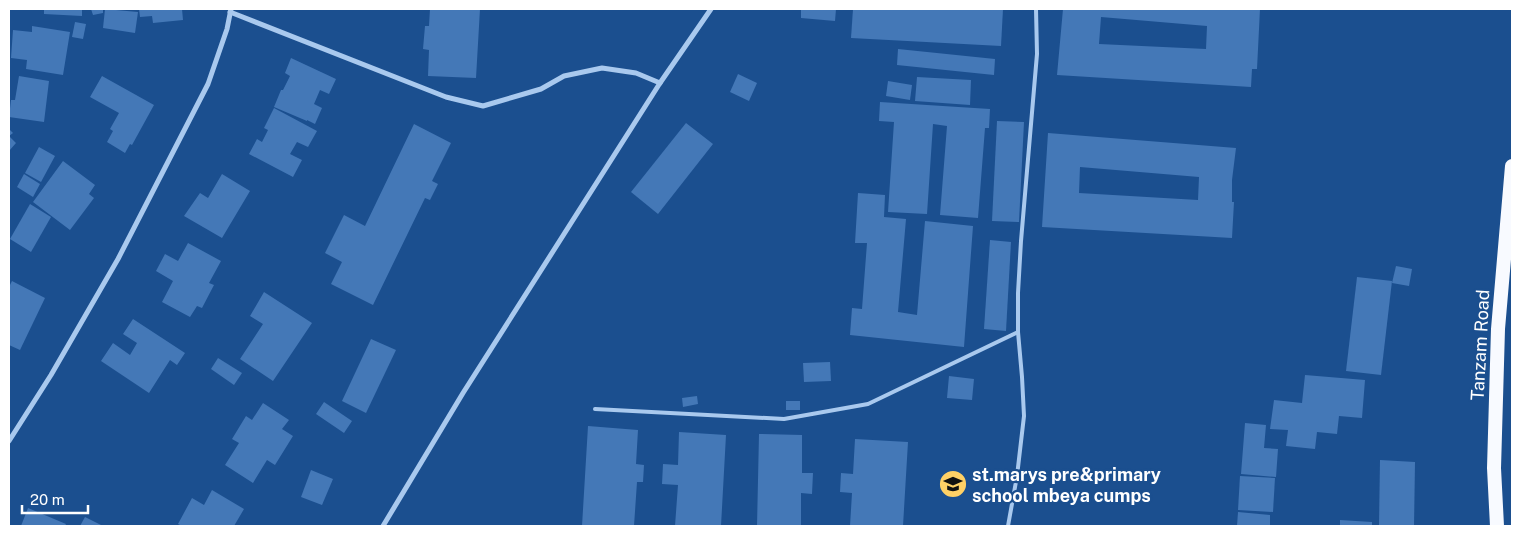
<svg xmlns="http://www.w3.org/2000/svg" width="1521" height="535" viewBox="0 0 1521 535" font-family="'Public Sans',sans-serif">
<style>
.building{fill:#4478b7;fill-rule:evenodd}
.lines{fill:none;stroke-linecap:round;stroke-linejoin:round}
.service{stroke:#a9c9ee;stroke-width:4}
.minor{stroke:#a9c9ee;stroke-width:5}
.trunk{stroke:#f8faff;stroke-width:14}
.labels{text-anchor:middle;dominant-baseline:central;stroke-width:4.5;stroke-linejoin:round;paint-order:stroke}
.street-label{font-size:18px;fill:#fff;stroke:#1b4f8f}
.poi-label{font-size:18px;font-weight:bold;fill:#fff;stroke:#1b4f8f;text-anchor:start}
</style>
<rect width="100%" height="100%" fill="#1b4f8f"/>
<g class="building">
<polygon points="44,9 82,9 82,16 44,14"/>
<polygon points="91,9 103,9 103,13 93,15"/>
<polygon points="105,9 138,12 135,33 103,28"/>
<polygon points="139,9 182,9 183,20 153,23 152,16 140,17"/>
<polygon points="430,9 480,9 476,78 428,76 429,50 423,49 425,26 429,26"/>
<polygon points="801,9 836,9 835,21 801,18"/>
<polygon points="853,9 1003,9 1001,46 851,38"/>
<path d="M 1063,9 L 1260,9 L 1257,69 L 1252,69 L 1251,87 L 1057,75 ZM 1101,17 L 1207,26 L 1206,49 L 1099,44 Z"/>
<polygon points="75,22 86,24 83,39 72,37"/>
<polygon points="32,26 70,32 63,75 26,69 27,60 11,58 13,30 32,32"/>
<polygon points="898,49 995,59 994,75 897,65"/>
<polygon points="291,58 336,79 329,94 320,90 314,104 322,108 315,124 307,120 307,121 274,107 281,90 283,90 290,76 285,73"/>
<polygon points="738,74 757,83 749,101 730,92"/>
<polygon points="19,76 49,81 44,122 9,117 11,100 15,100"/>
<polygon points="102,76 154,105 132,145 130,144 125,153 107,142 113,131 110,129 119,113 90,97"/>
<polygon points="917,77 971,80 970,105 915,101"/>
<polygon points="888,81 912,85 910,100 886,96"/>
<polygon points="880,102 990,109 989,128 985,128 978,218 940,215 947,126 933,124 927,214 888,212 894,122 879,121"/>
<polygon points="274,108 317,131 308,147 297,142 290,154 302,160 293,177 249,154 257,139 262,142 268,130 264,128"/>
<polygon points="997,121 1024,122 1019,222 992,221"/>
<polygon points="686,123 713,144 658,214 631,192"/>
<polygon points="414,124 451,143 432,181 438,184 430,200 425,198 373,305 331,284 342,262 325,253 344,215 365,226"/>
<polygon points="9,129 13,133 9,136 16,143 9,151"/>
<path d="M 1048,133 L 1236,148 L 1232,180 L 1232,202 L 1234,202 L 1232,238 L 1042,227 ZM 1080,167 L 1199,177 L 1198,200 L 1079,193 Z"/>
<polygon points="39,147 55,156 41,182 25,173"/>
<polygon points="63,161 95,185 89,194 94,198 70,230 33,202"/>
<polygon points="24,174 40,184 33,197 17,187"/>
<polygon points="222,174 250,191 222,238 184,216 200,193 208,198"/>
<polygon points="858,193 885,195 884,217 906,219 898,312 917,315 925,221 973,226 964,347 850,335 852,308 862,309 867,243 855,243"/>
<polygon points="30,204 51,217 31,252 10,239"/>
<polygon points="990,240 1011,242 1006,331 984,329"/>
<polygon points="188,243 221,261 209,283 214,285 202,308 197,306 190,317 162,302 173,281 156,271 165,254 178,261"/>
<polygon points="1396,266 1412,269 1409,286 1392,283"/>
<polygon points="1357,277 1392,281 1381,375 1346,371"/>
<polygon points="12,281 45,298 20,350 9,345 9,287"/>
<polygon points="264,292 312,323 273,381 240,359 263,324 250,316"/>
<polygon points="133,319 185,353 177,365 170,360 149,393 101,361 113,343 130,355 137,343 123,334"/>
<polygon points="371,339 396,350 366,413 342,401"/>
<polygon points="218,358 242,373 234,385 211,369"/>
<polygon points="830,362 831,381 804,382 803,363"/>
<polygon points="1305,375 1365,380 1362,418 1339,416 1337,434 1317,432 1315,449 1286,446 1288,430 1270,429 1274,400 1302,403"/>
<polygon points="949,376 974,379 972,400 947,398"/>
<polygon points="697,396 698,404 683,407 682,398"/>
<rect x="786" y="401" width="14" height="9"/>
<polygon points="324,402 352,421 344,433 316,414"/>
<polygon points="263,403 289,420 282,429 293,436 275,465 267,460 253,483 225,465 239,443 232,439 246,416 252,420"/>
<polygon points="1245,423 1266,425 1264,448 1278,449 1276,477 1241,474"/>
<polygon points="588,426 638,430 636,464 644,465 643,482 637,482 634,526 582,526"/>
<polygon points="679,432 726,435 721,526 675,526 678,485 662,484 663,464 678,465"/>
<polygon points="759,434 802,435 802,473 813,473 812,494 801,493 801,526 757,526"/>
<polygon points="855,439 908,442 903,526 850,526 852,493 840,492 841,473 853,474"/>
<polygon points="1380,460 1415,462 1414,526 1379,526"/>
<polygon points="311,470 333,479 322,505 301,497"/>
<polygon points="1240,476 1275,478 1273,512 1238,510"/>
<polygon points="212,490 244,509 234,526 182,526 178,524 192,498 204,505"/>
<polygon points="28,508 66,524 65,526 21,526"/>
<polygon points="1238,512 1270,515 1270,526 1237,526"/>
<polygon points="85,517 103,526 80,526"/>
<polygon points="1340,520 1372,522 1372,526 1340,526"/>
</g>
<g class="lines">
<g class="service">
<polyline points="595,409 784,419 868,404 1018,332"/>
<polyline points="1008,526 1017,476 1024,416 1022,377 1018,332 1018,293 1021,241 1037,54 1036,9"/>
</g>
<g class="minor">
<polyline points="230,12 446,97 483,106 541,89 564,76 602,68 636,73 660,83"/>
<polyline points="9,441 51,375 118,259 208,84 227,29 231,9"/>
<polyline points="383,526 463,393 660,83 711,9"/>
</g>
<polyline class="trunk" points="1497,526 1494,468 1498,329 1512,166"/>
</g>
<defs>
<symbol id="school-disc" viewBox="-11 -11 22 22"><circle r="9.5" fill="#ffd166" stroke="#1b4f8f"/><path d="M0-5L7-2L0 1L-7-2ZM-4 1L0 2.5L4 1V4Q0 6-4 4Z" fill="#111"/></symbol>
</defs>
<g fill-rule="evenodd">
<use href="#school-disc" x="937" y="468" width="32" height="32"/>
</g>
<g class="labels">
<g class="street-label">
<text transform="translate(1480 345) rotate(-87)">Tanzam Road</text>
</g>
<g class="poi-label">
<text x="972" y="474">st.marys pre&amp;primary<tspan x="972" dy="21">school mbeya cumps</tspan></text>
</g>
</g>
<rect width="1521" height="535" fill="none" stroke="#ffffff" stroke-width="20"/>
<path d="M22 505v8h66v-8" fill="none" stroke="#ffffff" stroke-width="2.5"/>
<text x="30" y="505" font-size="15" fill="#ffffff" stroke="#1b4f8f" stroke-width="4" paint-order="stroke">20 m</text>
</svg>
